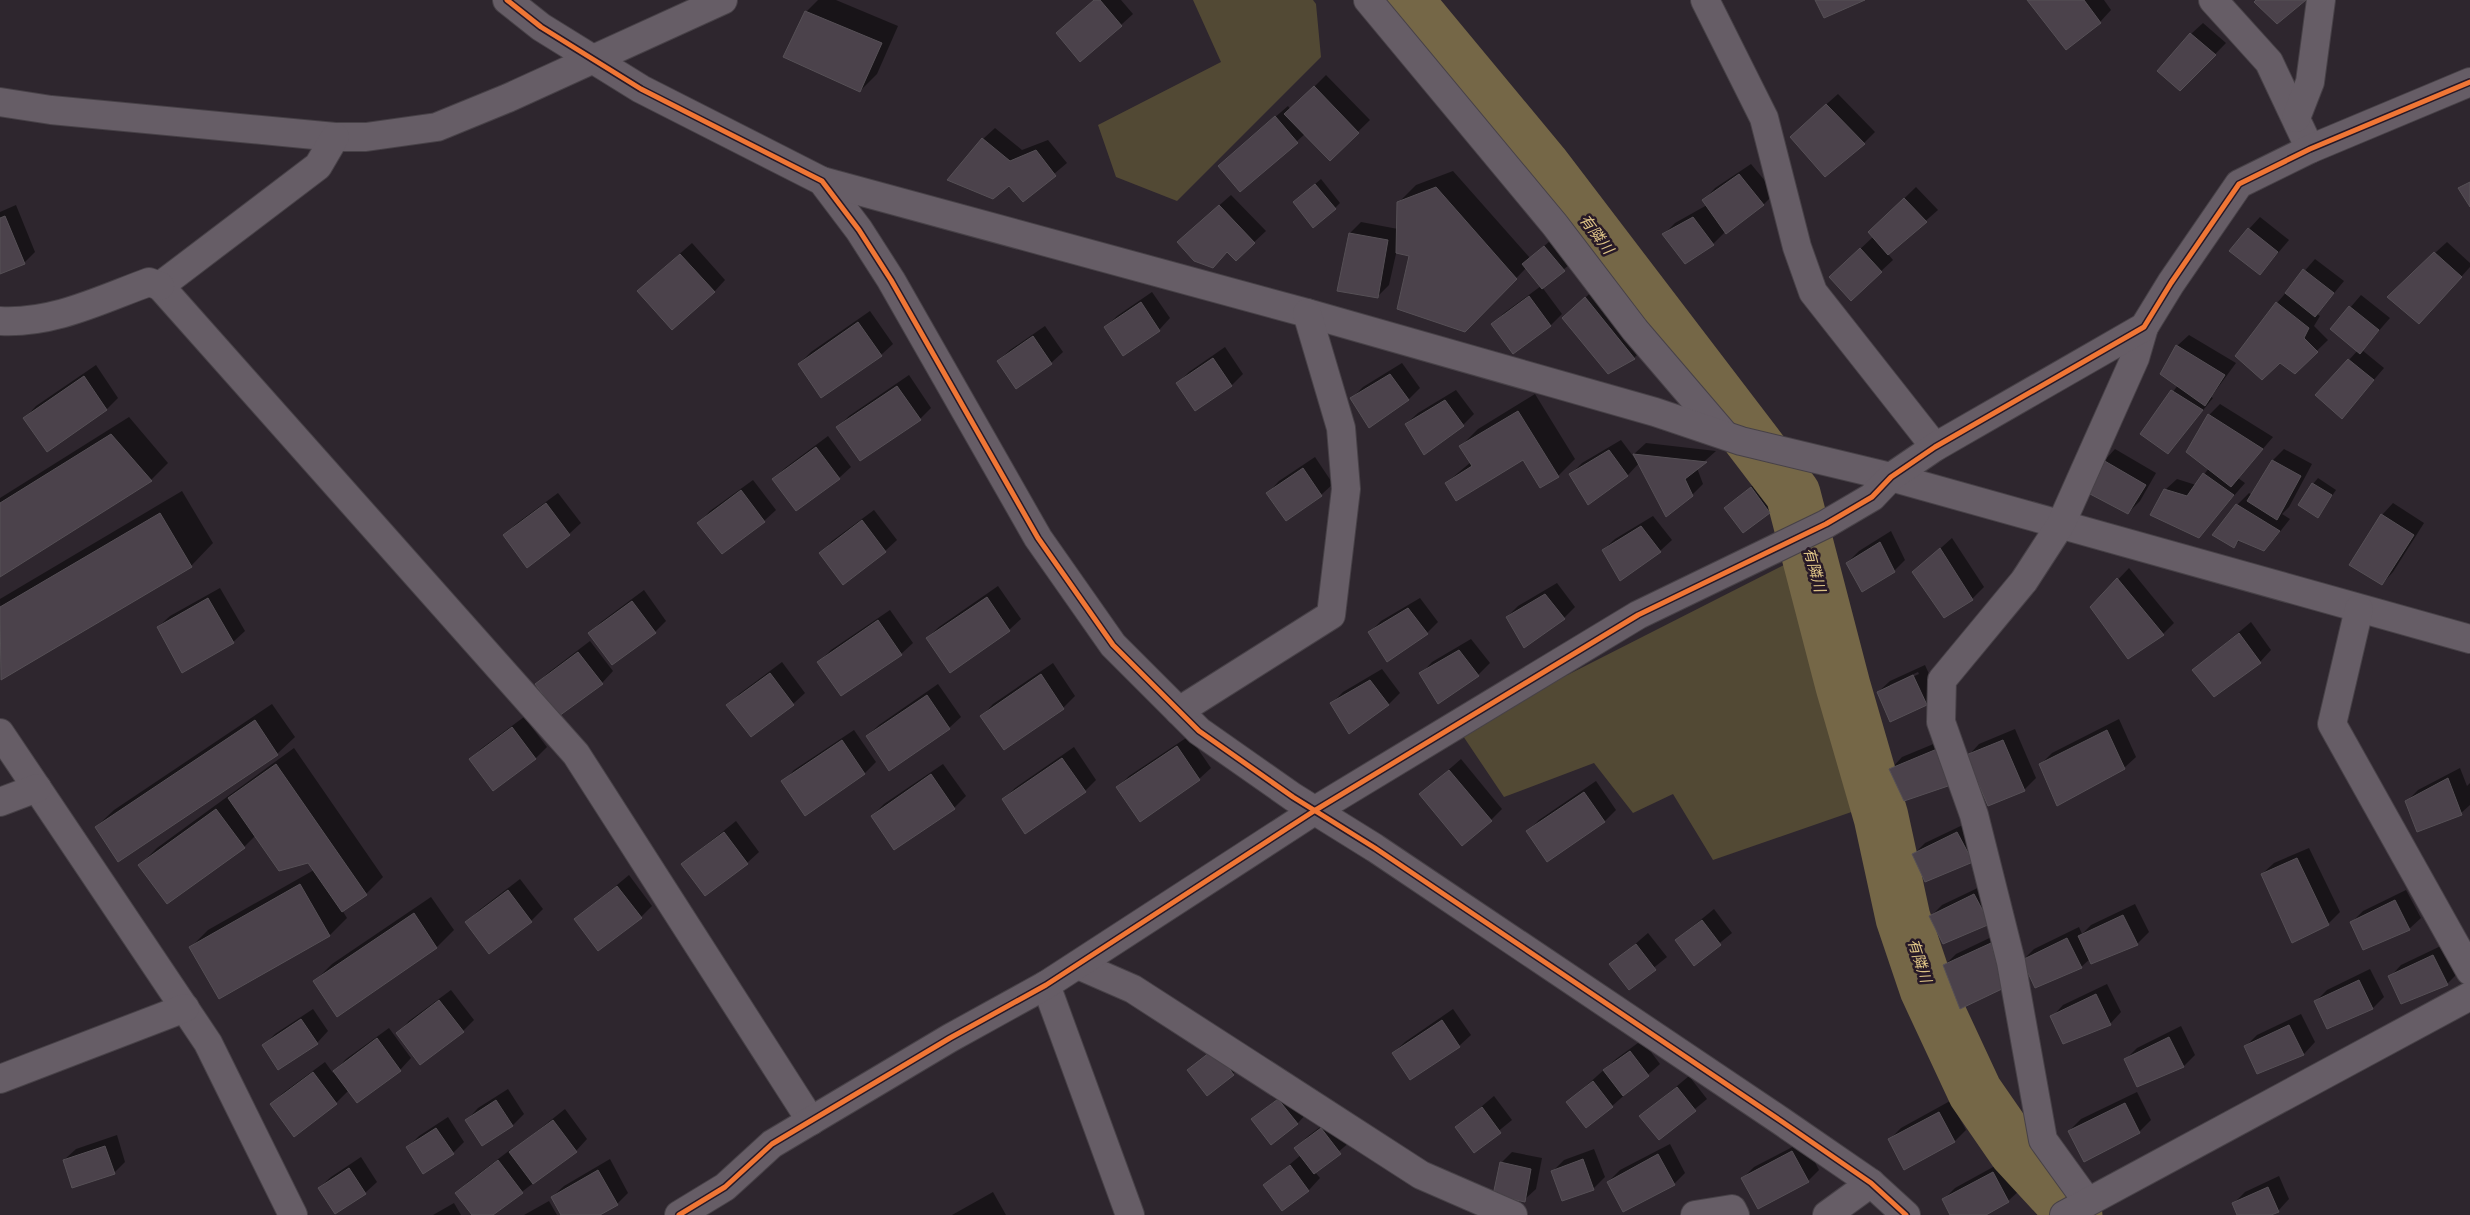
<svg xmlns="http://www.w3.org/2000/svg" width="2470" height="1215" viewBox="0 0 2470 1215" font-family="Overpass,'Noto Sans JP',sans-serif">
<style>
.green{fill:#524934}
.shadow{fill:#0007;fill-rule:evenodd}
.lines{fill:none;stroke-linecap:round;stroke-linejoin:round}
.river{stroke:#756747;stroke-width:55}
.building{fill:#4b424b;stroke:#565056}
.minor-casing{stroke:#474147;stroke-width:30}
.minor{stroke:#665d66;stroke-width:28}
.cycleway-casing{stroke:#271927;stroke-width:8}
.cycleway{stroke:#f07635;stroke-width:5}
.labels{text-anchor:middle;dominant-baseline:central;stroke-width:5;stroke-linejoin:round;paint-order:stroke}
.water-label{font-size:15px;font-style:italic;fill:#ddc386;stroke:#271927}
</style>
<rect width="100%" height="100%" fill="#2e262e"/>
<g class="green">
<polygon points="1193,0 1313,0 1316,4 1321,57 1177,201 1116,177 1098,125 1221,62"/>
<polygon points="1792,561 1863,808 1713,860 1673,794 1633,813 1594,763 1504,797 1459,730"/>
</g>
<g class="shadow">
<polygon points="818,0 836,0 898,26 877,74 860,91 806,12"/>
<polygon points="1094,0 1121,0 1133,14 1121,25 1057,33"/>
<polygon points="2029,0 2104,0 2111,10 2100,22"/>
<polygon points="2203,23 2226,43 2180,90 2191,34"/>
<polygon points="1326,75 1370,120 1330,159 1305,134 1241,191 1231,155 1288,106 1291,110"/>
<polygon points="1838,94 1875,132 1864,143 1803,125"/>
<polygon points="995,128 1022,150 1048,140 1067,163 1023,200 983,139"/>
<polygon points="1751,164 1775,193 1764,204 1726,231 1713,244 1663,235 1675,223 1707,205 1704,200 1715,188"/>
<polygon points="1453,171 1530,258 1550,241 1569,265 1542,287 1562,314 1550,326 1493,324 1504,313 1541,286 1526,268 1482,314 1398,245 1389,285 1377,297 1350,233 1361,222 1398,229 1399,202 1416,185"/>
<polygon points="1321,179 1340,203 1335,208 1300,197"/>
<polygon points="1916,187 1938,210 1888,254 1893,260 1851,299 1842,266 1873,237 1881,221"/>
<polygon points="1231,195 1266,231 1236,259 1228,251 1190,231"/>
<polygon points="16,205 35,252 24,263 0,273 0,212"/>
<polygon points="2260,217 2289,240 2260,274 2249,229"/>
<polygon points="2447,242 2470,263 2470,267 2430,311 2400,285"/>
<polygon points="692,243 725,280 714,292 650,280"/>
<polygon points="2315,259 2344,281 2317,314 2320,316 2314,326 2328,340 2295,372 2277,303"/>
<polygon points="1597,287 1646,346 1634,358 1608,372 1575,307"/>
<polygon points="1152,292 1170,318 1159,330 1106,327 1117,316"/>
<polygon points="2361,295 2390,318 2362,350 2384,368 2342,417 2349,360 2358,350 2332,329"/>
<polygon points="870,311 893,344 881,355 799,364 811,352"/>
<polygon points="1045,326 1063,352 1051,363 998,361 1010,350"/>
<polygon points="2189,335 2236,363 2211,397 2213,398 2168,453 2142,434 2178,385 2177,346"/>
<polygon points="1225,347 1243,374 1232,385 1196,410 1178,383 1189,372"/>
<polygon points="1402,363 1420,388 1409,399 1369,427 1352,398 1363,387"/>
<polygon points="96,365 118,398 107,409 47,450 25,418 36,406"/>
<polygon points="909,375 931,408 920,419 838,427 849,416"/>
<polygon points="1456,390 1474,414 1463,425 1406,424 1418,413"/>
<polygon points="1535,394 1575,459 1558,476 1524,458 1446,483 1471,462 1461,446 1478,429"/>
<polygon points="2220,404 2273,437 2238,478 2245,483 2198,537 2165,490 2177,479 2196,485 2209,468 2209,415"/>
<polygon points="129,417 168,463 151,480 0,575 0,498"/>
<polygon points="828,436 851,467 839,478 774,479 785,468"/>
<polygon points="1621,440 1636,460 1634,454 1646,443 1716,451 1697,468 1703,484 1692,495 1639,463 1628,475 1588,503 1571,474 1582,463"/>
<polygon points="2115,449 2156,473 2140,501 2128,513 2104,461"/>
<polygon points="2284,449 2312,464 2289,507 2282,514 2290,519 2275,538 2264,549 2240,540 2233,547 2214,535 2237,505 2249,493 2252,495 2273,460"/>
<polygon points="1315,457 1333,484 1321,495 1268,493 1279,481"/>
<polygon points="1763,477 1780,501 1769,512 1725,508"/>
<polygon points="2318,478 2336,490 2318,516 2313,484"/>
<polygon points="753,480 776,510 764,521 699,523 710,511"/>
<polygon points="182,491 213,543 191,566 2,678 0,599"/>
<polygon points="558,493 581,523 569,534 504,536 516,524"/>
<polygon points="2393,503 2424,523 2393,572 2382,584 2382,515"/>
<polygon points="874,510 897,540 885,551 821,553 832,541"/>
<polygon points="1653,516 1672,540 1660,551 1603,550 1615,539"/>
<polygon points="1891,531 1905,560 1894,571 1847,563 1859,551"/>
<polygon points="1952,538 1984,587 1972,599 1945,616 1914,572"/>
<polygon points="2129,568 2174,623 2163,634 2091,608"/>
<polygon points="1557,583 1575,607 1564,618 1507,617 1518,606"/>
<polygon points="998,586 1021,619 1009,630 927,638 939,627"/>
<polygon points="220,588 245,631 233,642 158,627 170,616"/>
<polygon points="644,590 666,621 655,632 590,633 601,622"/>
<polygon points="1420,598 1438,622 1427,633 1370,632 1381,621"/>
<polygon points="890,610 913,643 901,654 819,662 831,650"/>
<polygon points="2251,622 2271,650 2260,662 2194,670"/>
<polygon points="1471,639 1490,663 1478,675 1439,702 1421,674 1432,662"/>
<polygon points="590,641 613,671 602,683 537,684 548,673"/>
<polygon points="782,662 805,693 793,704 751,736 728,705 739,694"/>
<polygon points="1053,663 1075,696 1063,708 1004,748 982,716 993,704"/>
<path d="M 1925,665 L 1937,692 L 1926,704 L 1878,692 L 1890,681 ZM 1918,672 L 1919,674 L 1890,687 L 1890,685 Z"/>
<polygon points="1382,669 1400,693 1389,704 1349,732 1332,703 1343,692"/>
<polygon points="938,684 961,717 949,728 867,736 879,725"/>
<polygon points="272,704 295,737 277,754 119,860 96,827 114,810"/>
<polygon points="524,717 547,747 536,758 493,790 470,759 482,748"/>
<polygon points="2119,719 2136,757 2124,768 2041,764 2052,753"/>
<polygon points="2015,729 2036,778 2024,790 1968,756 1979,744"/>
<polygon points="854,730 876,762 865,773 805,814 783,782 794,770"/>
<polygon points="1189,736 1211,768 1199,779 1118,787 1129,776"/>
<polygon points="1948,738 1950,784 1891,769 1902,757"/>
<polygon points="1074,747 1096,780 1085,791 1003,800 1015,788"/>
<polygon points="294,748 383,877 366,894 342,910 347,918 330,935 220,998 191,947 208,930 314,870 308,862 256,835 244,847 140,865 157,848"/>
<polygon points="1461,759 1502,809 1491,820 1421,794"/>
<polygon points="943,764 966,796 954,808 895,848 872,816 884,804"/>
<polygon points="2460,768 2467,786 2470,783 2470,805 2461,813 2407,801 2418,790"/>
<polygon points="1596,781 1616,810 1605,821 1528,831 1539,820"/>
<polygon points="736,821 759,852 747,863 705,895 682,864"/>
<polygon points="1969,822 1972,861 1914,854 1925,843"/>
<polygon points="2309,848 2340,912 2328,924 2262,874 2274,863"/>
<polygon points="629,875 652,906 641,917 576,919"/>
<polygon points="520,879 543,909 531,921 489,952 467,922 478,911"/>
<polygon points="1986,884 1989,923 1931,916 1942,905"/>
<polygon points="2406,890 2421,918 2409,929 2351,923 2363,911"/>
<polygon points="431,897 454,930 437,947 338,1015 315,981 332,964"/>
<polygon points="2135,904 2149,932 2137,944 2090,959 2081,967 2023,960 2034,949 2079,927 2082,934 2091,925"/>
<polygon points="1714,909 1732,933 1694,964 1676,940"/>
<polygon points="2002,932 2014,976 1944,966 1956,954"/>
<polygon points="1648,933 1667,957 1629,988 1611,965"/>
<polygon points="2445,944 2459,972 2447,984 2390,977 2401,965"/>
<polygon points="2370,969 2384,997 2373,1008 2327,1028 2315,1002 2327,990"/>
<polygon points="2107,984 2121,1012 2110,1024 2052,1017 2063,1005"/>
<polygon points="451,990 474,1020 463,1031 398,1033 409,1021"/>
<polygon points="313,1009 328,1031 317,1043 263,1046 275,1034"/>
<polygon points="1453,1009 1471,1035 1459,1046 1393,1053 1405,1042"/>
<polygon points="2301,1014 2315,1042 2304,1054 2258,1073 2245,1047 2257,1035"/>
<polygon points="2181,1026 2195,1055 2184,1066 2126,1059 2137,1048"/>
<polygon points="389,1028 411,1058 400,1070 349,1090 336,1103 294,1135 271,1105 283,1093 325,1062 333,1073 346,1059"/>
<polygon points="1226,1039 1244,1063 1233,1074 1189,1070"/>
<polygon points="1642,1040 1660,1064 1612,1106 1568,1102 1616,1059"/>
<polygon points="1689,1076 1707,1099 1659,1139 1641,1116"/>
<polygon points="1290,1088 1308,1112 1297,1124 1253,1119"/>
<polygon points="508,1089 524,1114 513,1125 483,1144 467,1120 478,1108"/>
<polygon points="2137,1092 2151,1120 2139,1132 2069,1131 2081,1119"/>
<polygon points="1494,1096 1512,1120 1474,1151 1456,1128"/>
<polygon points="1950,1101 1966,1130 1955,1141 1889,1140 1901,1128"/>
<polygon points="565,1109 587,1139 576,1151 491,1215 473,1215 457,1193 468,1182 510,1150 512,1151"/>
<polygon points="448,1117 464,1142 453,1153 407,1148 419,1136"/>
<polygon points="1333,1117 1351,1141 1315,1172 1320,1178 1309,1190 1283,1209 1265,1185 1301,1155 1296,1149 1307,1137"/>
<polygon points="117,1135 125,1162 114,1173 64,1160 76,1149"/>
<polygon points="1804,1141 1819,1170 1808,1181 1742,1179 1754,1167"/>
<polygon points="1670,1144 1685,1173 1674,1184 1608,1182 1620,1170"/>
<polygon points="1594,1149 1605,1177 1593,1189 1553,1171 1564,1160"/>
<polygon points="1512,1152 1542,1158 1536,1189 1524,1200 1501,1163"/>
<polygon points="361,1157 377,1182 365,1193 319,1188 331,1177"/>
<polygon points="610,1159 628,1193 617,1204 598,1215 562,1215 552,1197 564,1186"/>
<polygon points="2004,1161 2020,1190 2008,1201 1983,1215 1952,1215 1943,1200 1955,1188"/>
<polygon points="2279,1176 2289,1199 2278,1211 2268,1215 2238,1215 2233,1204 2245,1192"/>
<polygon points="993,1192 1006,1215 952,1215"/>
<polygon points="549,1201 557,1215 524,1215"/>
<polygon points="454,1203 461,1215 433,1215"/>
</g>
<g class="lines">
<polyline class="river" points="1405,0 1542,165 1793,494 1843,686 1881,817 1903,918 1927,989 1975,1092 2015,1150 2075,1215"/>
</g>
<g class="building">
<polygon points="1094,0 1100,0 1122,26 1080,62 1056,33"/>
<polygon points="1815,0 1865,0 1824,18"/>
<polygon points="2027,0 2084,0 2101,23 2066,50"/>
<polygon points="2256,0 2306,0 2277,24 2254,2"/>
<polygon points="805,11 882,43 860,92 783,57"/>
<polygon points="2190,33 2216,55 2180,91 2157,71"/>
<polygon points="1314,86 1359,133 1330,161 1284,114"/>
<polygon points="1826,104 1865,144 1825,177 1790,137"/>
<polygon points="1275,116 1298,143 1240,192 1218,166"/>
<polygon points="982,138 1010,161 1036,150 1056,176 1023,202 1009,186 993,199 947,180"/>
<polygon points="1739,174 1764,205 1726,234 1702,200"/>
<polygon points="2470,182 2470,207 2458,188"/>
<polygon points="1315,184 1336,209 1313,228 1293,202"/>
<polygon points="1436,187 1517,279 1465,332 1397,309 1409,256 1396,253 1397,202"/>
<polygon points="1904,198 1927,222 1888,255 1868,232"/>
<polygon points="1219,205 1255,243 1236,261 1227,252 1213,268 1194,261 1177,242"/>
<polygon points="5,216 25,264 0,274 0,218"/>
<polygon points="1693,217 1714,245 1685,264 1662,234"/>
<polygon points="2248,228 2278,252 2260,275 2229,251"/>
<polygon points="1349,233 1388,240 1378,298 1337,291"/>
<polygon points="1544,246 1565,271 1542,289 1522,264"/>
<polygon points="1860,248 1882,272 1851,301 1829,277"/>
<polygon points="2434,252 2462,277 2419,324 2387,297"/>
<polygon points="680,254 715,292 672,330 637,291"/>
<polygon points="2303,269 2334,293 2315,317 2285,293"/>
<polygon points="1529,296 1551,326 1513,354 1491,324"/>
<polygon points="1585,297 1635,359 1608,374 1562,318"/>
<polygon points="1141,302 1160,331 1123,356 1104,327"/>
<polygon points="2276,302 2309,328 2304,338 2318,352 2295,374 2280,363 2262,380 2235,356"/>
<polygon points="2349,306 2379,330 2360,354 2330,329"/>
<polygon points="858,322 882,356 821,398 798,364"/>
<polygon points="1033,336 1052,364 1016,389 997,361"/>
<polygon points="2176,345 2225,375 2205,406 2160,374"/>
<polygon points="1213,358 1232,386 1195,411 1176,383"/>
<polygon points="2348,359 2374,380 2342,419 2315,395"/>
<polygon points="1390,374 1409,400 1369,428 1350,398"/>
<polygon points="84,376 107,410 47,452 23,418"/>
<polygon points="897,386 921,420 860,461 836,427"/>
<polygon points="2171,390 2203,410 2168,454 2140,434"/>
<polygon points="1445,400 1464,426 1424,455 1405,424"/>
<polygon points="1518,411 1559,477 1540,488 1523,460 1456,501 1445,483 1472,466 1459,446"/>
<polygon points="2208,414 2263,449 2231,487 2186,452"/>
<polygon points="111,434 152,481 0,577 0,503"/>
<polygon points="816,447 840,479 796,511 772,479"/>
<polygon points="1609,450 1628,476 1588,505 1569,474"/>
<polygon points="1633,454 1707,462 1685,479 1693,496 1666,517"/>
<polygon points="2103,460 2146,485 2128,514 2090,494"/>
<polygon points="2272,460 2301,476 2277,520 2247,501"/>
<polygon points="1303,468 1322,496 1286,521 1266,493"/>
<polygon points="2203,473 2234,495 2199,538 2150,515 2164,489 2187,496"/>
<polygon points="2312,483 2332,495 2318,518 2298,505"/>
<polygon points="1751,487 1770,513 1743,533 1724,508"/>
<polygon points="741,490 765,522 722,554 697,523"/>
<polygon points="546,503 570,535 527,568 503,535"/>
<polygon points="2236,504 2280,531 2264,551 2238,540 2234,548 2212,535"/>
<polygon points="160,513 192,567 1,680 0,607"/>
<polygon points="2381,514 2414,535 2382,585 2349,565"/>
<polygon points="862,520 886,552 843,585 819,553"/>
<polygon points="1641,526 1661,552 1620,581 1602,550"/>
<polygon points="1880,542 1895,572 1862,592 1846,563"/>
<polygon points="1940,548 1973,600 1944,618 1912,572"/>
<polygon points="2117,578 2164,635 2128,659 2090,607"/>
<polygon points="1545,594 1565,619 1524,648 1506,617"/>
<polygon points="987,597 1010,631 950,673 926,638"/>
<polygon points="208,598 234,643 182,673 157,627"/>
<polygon points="632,601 656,633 612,665 588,633"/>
<polygon points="1408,608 1428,634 1387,662 1368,632"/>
<polygon points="878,620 902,655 841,696 817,662"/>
<polygon points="2239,633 2261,663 2214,697 2192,670"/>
<polygon points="1459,650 1479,676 1438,704 1419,673"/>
<polygon points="578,652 603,684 559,716 535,684"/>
<polygon points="770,673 794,705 751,737 726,705"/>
<polygon points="1041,674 1064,709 1004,750 980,716"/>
<polygon points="1913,675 1927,705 1890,722 1877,692"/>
<polygon points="1370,680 1389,705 1349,734 1330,703"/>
<polygon points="927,695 950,729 889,771 866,736"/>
<polygon points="255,720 278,755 118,862 95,827"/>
<polygon points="512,727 536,759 493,791 469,759"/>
<polygon points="2107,730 2125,769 2057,806 2039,764"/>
<polygon points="842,740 865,774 805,816 781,781"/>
<polygon points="2003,740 2025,791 1988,806 1966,755"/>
<polygon points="1177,746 1200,780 1140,822 1116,787"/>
<polygon points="1937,749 1951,785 1904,801 1889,769"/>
<polygon points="1062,758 1086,792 1025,834 1002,799"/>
<polygon points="276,764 367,895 342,912 308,863 279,871 228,798"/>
<polygon points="1449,770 1492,821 1462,846 1419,794"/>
<polygon points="931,774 955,809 894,850 871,816"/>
<polygon points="2448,778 2462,815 2417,832 2405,801"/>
<polygon points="1584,792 1605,822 1547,862 1526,831"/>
<polygon points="216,809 245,848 167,904 138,865"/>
<polygon points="724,832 748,864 705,896 681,864"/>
<polygon points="1957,832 1973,862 1925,882 1912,854"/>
<polygon points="2297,858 2329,925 2292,943 2261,874"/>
<polygon points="300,884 330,936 219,999 189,947"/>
<polygon points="617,886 642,918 598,951 574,919"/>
<polygon points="508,890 532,922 489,954 465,922"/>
<polygon points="1974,894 1990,924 1943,944 1929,916"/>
<polygon points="2395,900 2410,930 2363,950 2350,922"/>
<polygon points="414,913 437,948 337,1017 313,981"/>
<polygon points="2123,915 2138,945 2091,964 2078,936"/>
<polygon points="1702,920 1721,945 1694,966 1675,940"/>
<polygon points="2067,938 2082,968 2035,988 2022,960"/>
<polygon points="1991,943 2004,988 1960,1009 1943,965"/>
<polygon points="1636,944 1656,970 1629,990 1609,964"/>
<polygon points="2433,955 2448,985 2401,1004 2388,976"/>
<polygon points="2359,980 2373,1009 2327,1029 2314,1001"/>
<polygon points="2096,994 2111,1025 2063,1044 2050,1016"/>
<polygon points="439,1000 464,1032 420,1065 396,1033"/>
<polygon points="301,1019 318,1044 278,1070 262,1045"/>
<polygon points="1442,1020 1460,1047 1410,1080 1392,1053"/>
<polygon points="2289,1025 2304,1055 2257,1074 2244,1046"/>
<polygon points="2169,1037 2184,1067 2137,1087 2124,1059"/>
<polygon points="377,1038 401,1071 357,1103 333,1071"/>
<polygon points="1214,1049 1234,1075 1207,1096 1187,1070"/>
<polygon points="1630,1051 1649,1076 1623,1096 1603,1070"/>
<polygon points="313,1072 337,1104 294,1137 270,1104"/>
<polygon points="1593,1081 1613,1107 1586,1128 1566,1102"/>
<polygon points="1677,1087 1696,1111 1659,1140 1639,1116"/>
<polygon points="1278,1099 1298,1124 1271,1145 1251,1119"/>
<polygon points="496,1100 513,1126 482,1146 465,1120"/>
<polygon points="2125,1103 2140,1133 2084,1162 2068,1131"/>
<polygon points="1482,1107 1501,1133 1474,1153 1455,1127"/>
<polygon points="1939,1112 1955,1142 1904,1170 1888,1139"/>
<polygon points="553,1120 577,1152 533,1184 509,1152"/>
<polygon points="436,1128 454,1154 423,1174 406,1147"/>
<polygon points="1321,1128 1341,1154 1314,1174 1294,1148"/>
<polygon points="105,1146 115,1174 72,1188 63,1160"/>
<polygon points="1792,1151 1809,1182 1758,1209 1741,1178"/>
<polygon points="1658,1154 1675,1185 1623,1212 1607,1182"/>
<polygon points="1583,1159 1594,1190 1562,1201 1551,1171"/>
<polygon points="498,1160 523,1193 493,1215 472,1215 455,1193"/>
<polygon points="1500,1162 1531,1169 1525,1202 1493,1195"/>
<polygon points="1290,1165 1309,1191 1282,1211 1263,1185"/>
<polygon points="349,1168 366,1194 335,1214 318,1188"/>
<polygon points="598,1170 618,1205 600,1215 561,1215 551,1197"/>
<polygon points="1993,1172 2009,1202 1986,1215 1950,1215 1942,1199"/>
<polygon points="2268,1187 2279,1212 2271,1215 2237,1215 2232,1203"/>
</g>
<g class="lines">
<defs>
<g id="minor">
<polyline points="507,0 541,27 641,89 822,181 859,230 891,280 1038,538 1113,645 1199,731 1293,797 1375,848 1781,1121 1871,1183 1906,1215"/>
<polyline points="1368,0 1555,225 1635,330 1724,434"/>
<polyline points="1705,0 1764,118 1797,247 1813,292 1935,447"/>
<polyline points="2213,0 2269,62 2310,149"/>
<polyline points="0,102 51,110 335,137 366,137 437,127 508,98 723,0"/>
<polyline points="2296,118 2310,82 2321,0"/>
<polyline points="335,137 318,166 160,286 576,754 811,1121"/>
<polyline points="822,181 1307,313 1655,412 1741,441 1891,477 2470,639"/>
<path d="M 0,321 C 53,324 100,300 149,282 L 160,286"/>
<polyline points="2359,609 2332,724 2470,971"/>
<polyline points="1179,711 1331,615 1346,489 1341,428 1307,313"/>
<polyline points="0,733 208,1043 293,1215"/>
<polyline points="0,802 37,788"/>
<polyline points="1078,965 1133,989 1421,1175 1513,1215"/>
<polyline points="1046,985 1130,1215"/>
<polyline points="0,1079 185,1008"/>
<polyline points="2087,1201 2043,1140 2011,962 1974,815 1941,722 1942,680 2024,581 2061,524 2135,358 2144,327"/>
<polyline points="679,1215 725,1187 772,1144 950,1038 1046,985 1314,811 1638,615 1826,524 1872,497 1891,477 1935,447 2144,327 2171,283 2239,184 2310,149 2470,82"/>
<polyline points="1695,1215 1732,1209 1735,1215"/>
<polyline points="1827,1215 1871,1183"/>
<polyline points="2064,1215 2470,996"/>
</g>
</defs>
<use href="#minor" class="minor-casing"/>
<use href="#minor" class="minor"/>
<defs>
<g id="cycleway">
<polyline points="507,0 541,27 641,89 822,181 859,230 891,280 1038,538 1113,645 1199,731 1293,797 1375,848 1781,1121 1871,1183 1906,1215"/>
<polyline points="679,1215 725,1187 772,1144 950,1038 1046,985 1314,811 1638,615 1826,524 1872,497 1891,477 1935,447 2144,327 2171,283 2239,184 2310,149 2470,82"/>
</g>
</defs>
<use href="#cycleway" class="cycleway-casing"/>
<use href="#cycleway" class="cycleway"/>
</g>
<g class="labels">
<g class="water-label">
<text transform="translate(1595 235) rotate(53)">有隣川</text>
<text transform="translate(1813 570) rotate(75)">有隣川</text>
<text transform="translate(1918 961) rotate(72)">有隣川</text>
</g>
</g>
</svg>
